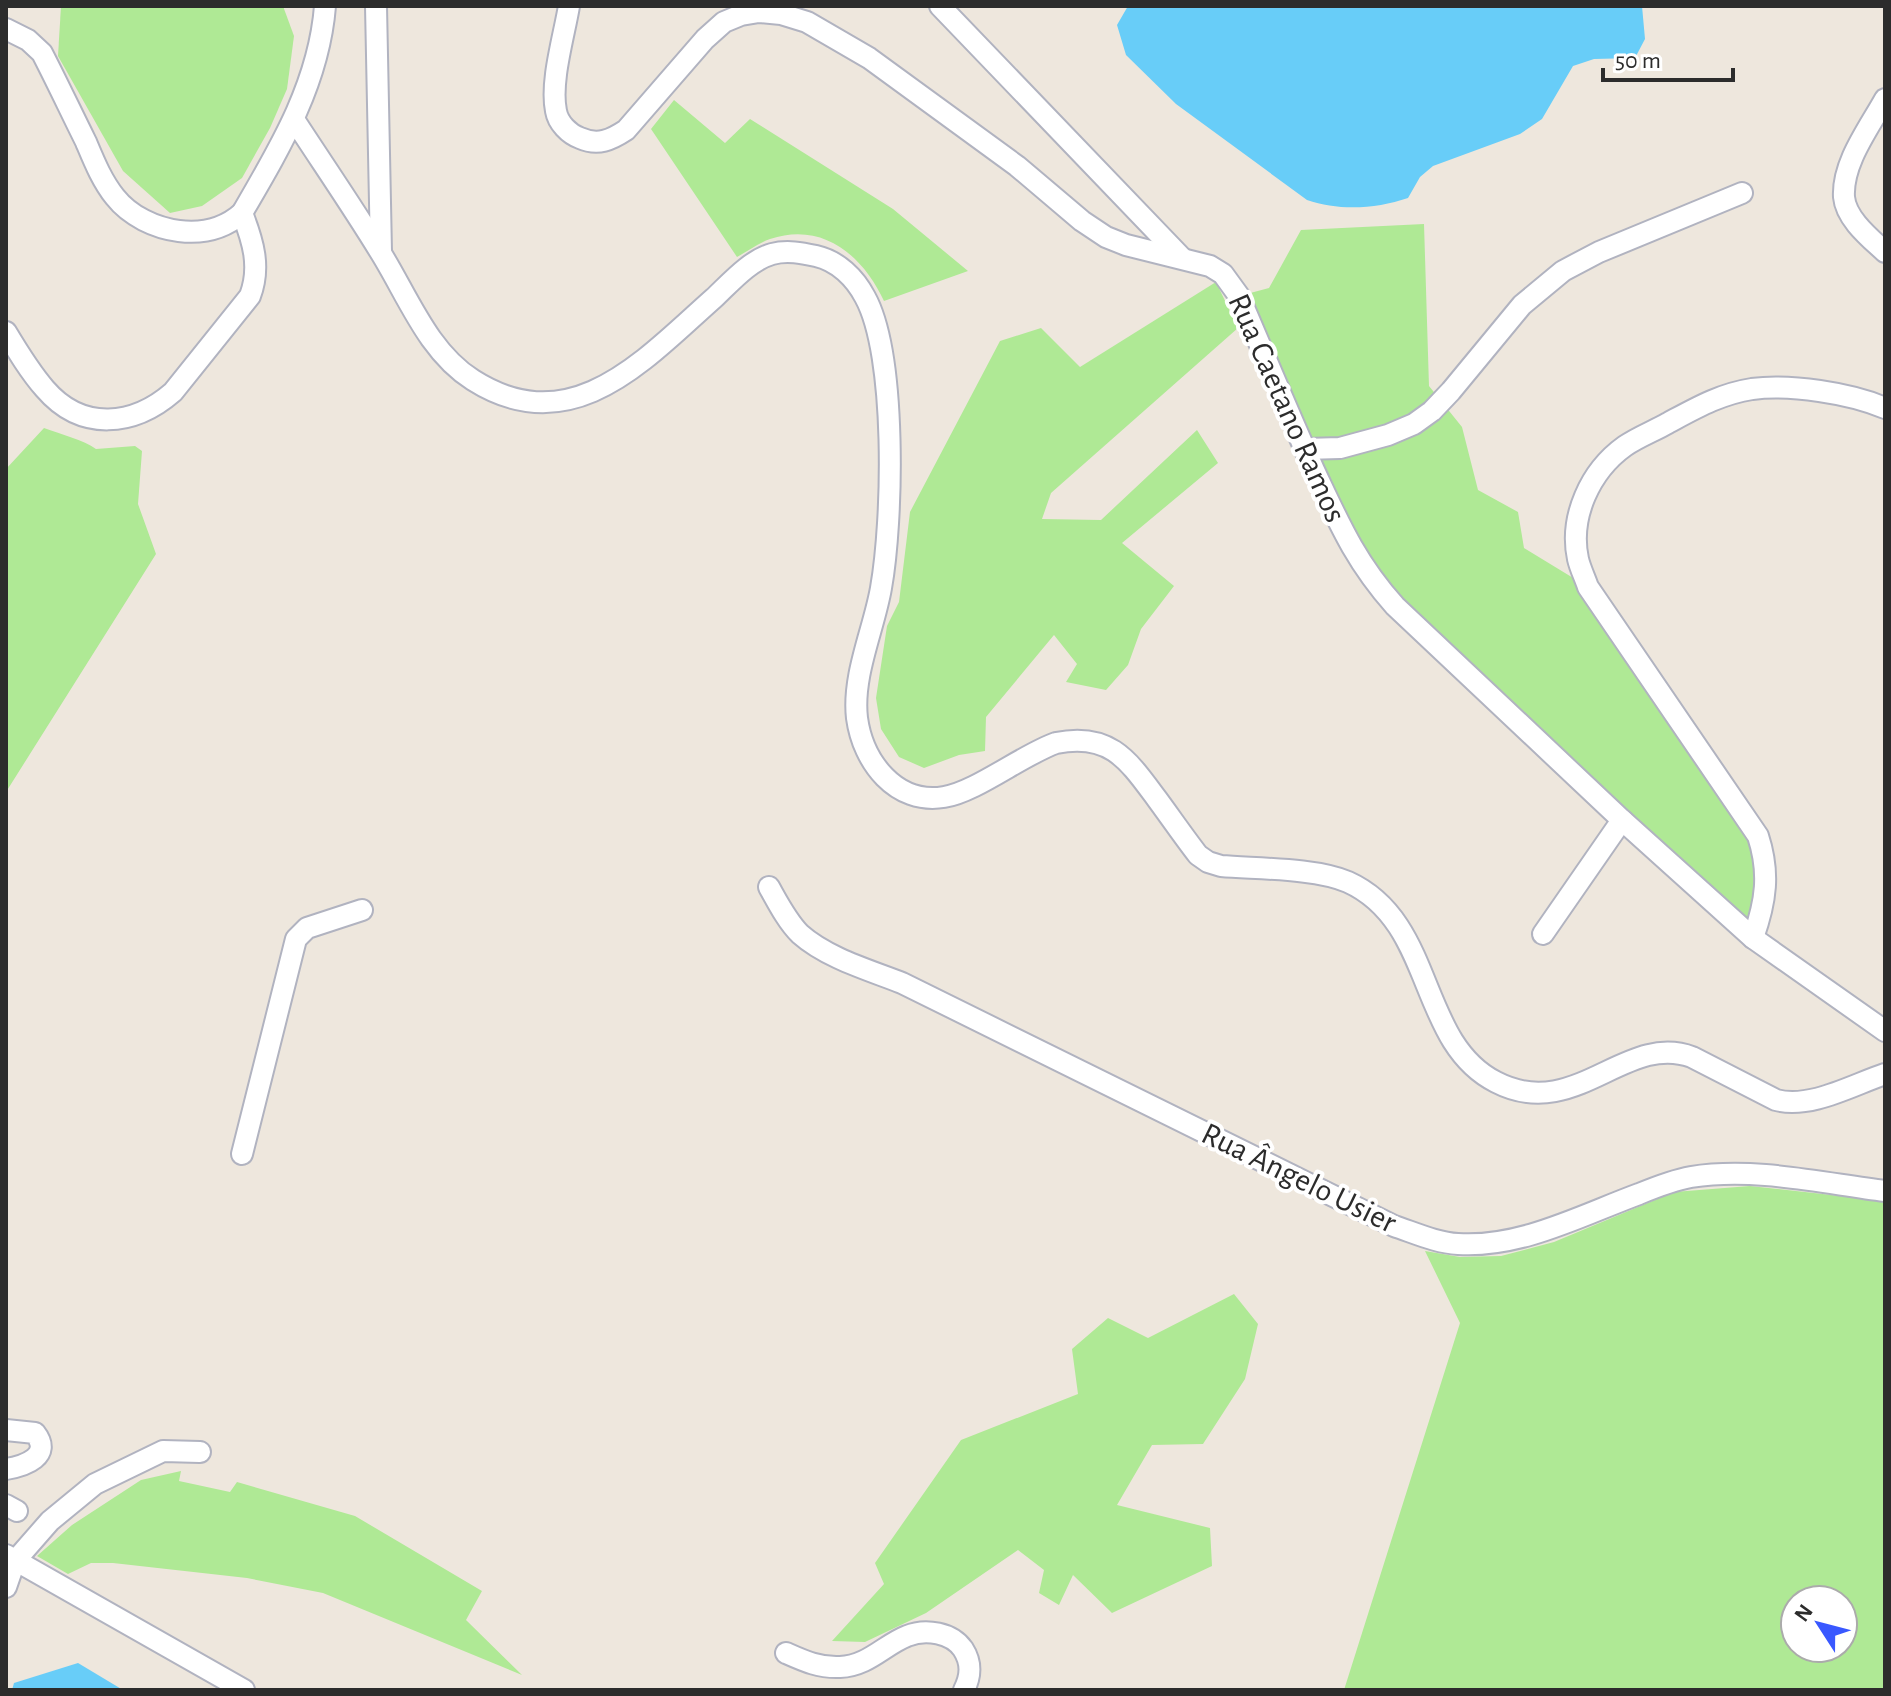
<svg xmlns="http://www.w3.org/2000/svg" width="1891" height="1696" viewBox="0 0 1891 1696" font-family="'Alegreya Sans',sans-serif">
<style>
.green{fill:#afe995;fill-rule:evenodd}
.water{fill:#68cdf8}
.lines{fill:none;stroke-linecap:round;stroke-linejoin:round}
.minor-casing{stroke:#b1b3c0;stroke-width:24}
.minor{stroke:#fff;stroke-width:20}
.labels{text-anchor:middle;dominant-baseline:central;stroke-width:8;stroke-linejoin:round;paint-order:stroke}
.street-label{font-size:32px;fill:#2c2c2c;stroke:#fff}
</style>
<rect width="100%" height="100%" fill="#eee7dd"/>
<g class="green">
<polygon points="61,6 283,6 294,36 287,89 270,128 242,178 202,206 170,213 123,171 58,56"/>
<path d="M 674,100 L 725,143 L 750,119 L 893,209 L 968,271 L 884,301 C 863,256 823,221 770,239 C 759,243 748,251 737,257 L 651,129 Z"/>
<polygon points="1424,224 1429,386 1462,427 1478,490 1518,512 1524,548 1588,587 1758,836 1753,938 1369,577 1239,296 1269,288 1301,230"/>
<polygon points="1216,282 1238,328 1051,493 1042,519 1101,520 1197,430 1218,463 1122,543 1174,586 1141,629 1128,665 1106,690 1066,682 1077,664 1054,635 986,717 985,751 959,755 924,768 899,757 881,729 876,698 887,626 899,602 910,512 1000,341 1041,328 1080,367"/>
<path d="M 44,428 C 60,434 84,440 96,449 L 135,446 L 142,451 L 138,504 L 156,554 L 6,792 L 6,469 Z"/>
<path d="M 1750,1186 L 1885,1201 L 1885,1690 L 1344,1690 L 1460,1323 L 1425,1251 L 1460,1257 L 1501,1256 L 1554,1242 L 1674,1192 ZM 1795,1600 L 1843,1600 L 1843,1648 L 1795,1648 Z"/>
<polygon points="1234,1294 1258,1324 1245,1379 1203,1444 1152,1445 1117,1505 1210,1528 1212,1566 1112,1613 1073,1575 1059,1605 1039,1593 1044,1570 1018,1550 926,1613 865,1642 832,1641 884,1584 875,1563 961,1440 1078,1394 1072,1349 1108,1318 1148,1338"/>
<polygon points="181,1471 179,1481 230,1492 237,1482 355,1516 482,1591 466,1620 522,1675 323,1593 247,1578 113,1563 91,1563 68,1574 37,1556 72,1525 141,1480"/>
</g>
<g class="water">
<path d="M 1128,6 L 1642,6 L 1645,39 L 1635,58 L 1594,59 L 1573,66 L 1542,119 L 1520,134 L 1433,166 L 1420,177 L 1408,198 C 1376,209 1339,211 1307,200 L 1176,104 L 1126,55 L 1117,25 Z"/>
<polygon points="78,1663 123,1690 12,1690 14,1683"/>
</g>
<g class="lines">
<defs>
<g id="minor">
<polyline points="376,6 381,252"/>
<path d="M 569,6 C 564,36 550,82 556,111 C 558,123 569,134 580,138 C 598,146 611,140 626,130 L 705,39 L 724,22 L 741,15 L 759,12 L 781,14 L 807,22 L 869,58 L 1017,166 L 1082,221 L 1106,237 L 1126,245 L 1210,266 L 1223,274 L 1239,296 C 1264,354 1288,412 1314,470 C 1339,523 1355,561 1395,606 L 1622,820 L 1753,938 L 1885,1031"/>
<polyline points="940,6 1181,257"/>
<path d="M 6,29 L 28,40 L 42,53 C 57,82 71,112 86,142 C 94,161 102,181 115,197 C 130,216 155,228 179,231 C 203,234 224,229 242,213 C 280,148 319,83 325,6"/>
<path d="M 1885,99 C 1869,128 1842,163 1844,197 C 1846,219 1870,238 1885,252"/>
<path d="M 295,121 C 323,164 352,206 379,250 C 407,294 427,351 473,380 C 572,443 645,359 714,298 C 730,283 750,260 772,254 C 787,250 802,253 816,256 C 838,261 855,278 865,297 C 897,355 893,521 881,588 C 874,629 852,675 857,718 C 863,762 896,805 944,797 C 976,792 1022,755 1056,743 C 1110,732 1128,760 1157,799 C 1171,818 1184,837 1198,855 L 1208,862 L 1221,866 C 1257,869 1316,868 1348,882 C 1436,922 1417,1042 1496,1082 C 1575,1123 1625,1032 1692,1057 L 1776,1100 C 1811,1109 1852,1085 1885,1074"/>
<path d="M 6,332 C 18,352 30,372 45,389 C 82,432 134,426 173,392 L 250,296 C 261,267 253,241 242,213"/>
<polyline points="1305,449 1340,448 1388,435 1414,424 1432,411 1451,391 1522,305 1563,271 1599,252 1742,193"/>
<path d="M 769,887 C 778,903 787,921 800,934 C 827,958 869,970 902,983 L 1394,1226 C 1415,1233 1437,1243 1458,1244 C 1521,1248 1582,1215 1639,1194 C 1656,1187 1674,1180 1691,1177 C 1755,1167 1821,1183 1885,1191"/>
<polyline points="1543,934 1622,820"/>
<path d="M 1753,938 C 1766,901 1770,873 1758,836 L 1588,587 C 1585,578 1580,568 1578,559 C 1569,517 1590,471 1625,446 C 1638,437 1654,431 1668,423 C 1696,408 1720,394 1752,389 C 1790,384 1850,393 1885,408"/>
<polyline points="242,1154 296,939 307,928 362,910"/>
<path d="M 6,1430 L 35,1433 C 53,1456 25,1466 6,1469"/>
<polyline points="6,1505 17,1511"/>
<polyline points="6,1555 244,1690"/>
<polyline points="6,1587 15,1561 50,1521 95,1484 163,1451 200,1452"/>
<path d="M 786,1653 C 804,1661 819,1668 840,1667 C 868,1666 884,1645 907,1636 C 926,1628 952,1633 963,1649 C 972,1663 971,1676 964,1690"/>
</g>
</defs>
<use href="#minor" class="minor-casing"/>
<use href="#minor" class="minor"/>
</g>
<g class="labels">
<g class="street-label">
<text transform="translate(1287 408) rotate(66)">Rua Caetano Ramos</text>
<text transform="translate(1299 1178) rotate(26)">Rua Ângelo Usier</text>
</g>
</g>
<rect width="1891" height="1696" fill="none" stroke="#2c2c2c" stroke-width="16"/>
<g transform="translate(1819 1624) rotate(306)"><circle r="38" fill="#ffffff" stroke="#ababab" stroke-width="2"/>
<path d="M0-6L14 30L0 20L-14 30Z" fill="#3958ff"/>
<text y="-12" font-size="22" font-weight="bold" text-anchor="middle" fill="#2c2c2c">N</text>
</g>
<path d="M1603 68v12h130v-12" fill="none" stroke="#2c2c2c" stroke-width="4"/>
<text x="1615" y="68" font-size="24" fill="#2c2c2c" stroke="#ffffff" stroke-width="6" paint-order="stroke">50 m</text>
</svg>
